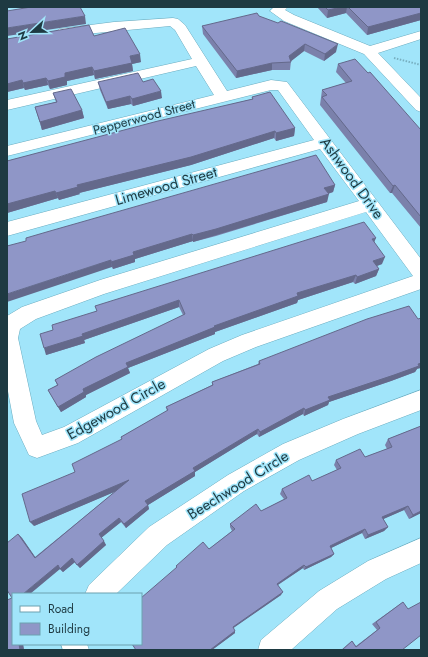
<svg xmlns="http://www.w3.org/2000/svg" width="428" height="657" viewBox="0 0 428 657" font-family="Jost,sans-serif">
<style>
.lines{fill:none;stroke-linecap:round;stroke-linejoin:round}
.minor-casing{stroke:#6aacc0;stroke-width:1}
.path{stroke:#77afc0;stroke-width:2;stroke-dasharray:1.5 1.5;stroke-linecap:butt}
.minor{fill:#fff;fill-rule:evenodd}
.wall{fill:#7b81ab}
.shaded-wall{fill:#64698b}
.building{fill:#8f96c7;stroke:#64698b}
.labels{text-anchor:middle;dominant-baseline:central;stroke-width:3;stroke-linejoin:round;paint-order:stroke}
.far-street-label{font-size:13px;fill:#1e3a42;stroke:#a1e5fa}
.street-label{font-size:15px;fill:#1e3a42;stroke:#a1e5fa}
</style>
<rect width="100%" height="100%" fill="#a1e5fa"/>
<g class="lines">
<defs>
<g id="minor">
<polygon points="274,7 288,7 285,10 294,15 370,46 421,31 421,39 378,53 421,98 421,112 416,110 364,54 284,21 270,11"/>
<path d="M 173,18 L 178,19 L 185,25 L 227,91 L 271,80 L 287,82 L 421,259 L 421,289 L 256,347 L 223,361 L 78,443 L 37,458 L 29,455 L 14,423 L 7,386 L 7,316 L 22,307 L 100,280 L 359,201 L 320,149 L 7,236 L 7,222 L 314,140 L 278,90 L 271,90 L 7,156 L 7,146 L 214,95 L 196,66 L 7,110 L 7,100 L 192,59 L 175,30 L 170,26 L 64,36 L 59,35 L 57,32 L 59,29 L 114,22 ZM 366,212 L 413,276 L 242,335 L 209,349 L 64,427 L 42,435 L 36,421 L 18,338 L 20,329 L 36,319 L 104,294 Z"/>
<polygon points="421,390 421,410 358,434 299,460 244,491 167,545 116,594 85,594 89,585 149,527 228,475 283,444 343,419"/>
<polygon points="421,538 421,563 386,579 337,609 291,650 258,650 261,640 319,591 368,561"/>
<polygon points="61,644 87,644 89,650 63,650"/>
</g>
</defs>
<use href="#minor" class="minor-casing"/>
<polyline class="path" points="394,58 421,65"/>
<use href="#minor" class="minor"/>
</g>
<g class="wall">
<polygon points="317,7 421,7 421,20 367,35 346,13 327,18"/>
<polygon points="259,16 336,52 324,61 304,51 291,61 290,70 272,70 236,78 203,34 202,26"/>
<polygon points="94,36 141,62 132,64 133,71 95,79 94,75 67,81 67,85 50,89 48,85 25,90 24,88 7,92 7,39"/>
<polygon points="338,64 421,130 421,228 392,193 390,193 320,105 322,90 346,83 336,72"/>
<polygon points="98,82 143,82 162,98 133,106 131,104 108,109 100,90"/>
<polygon points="53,93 82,110 84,118 42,130 35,107 56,102"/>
<polygon points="252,97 295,128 294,136 276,141 274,138 191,165 79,193 80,194 59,200 58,198 7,213 7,161 252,99"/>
<polygon points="335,185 333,192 328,194 327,202 216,236 193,242 193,241 135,259 135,262 113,269 112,267 7,246"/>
<polygon points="374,243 382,264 377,266 379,269 376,276 355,284 353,282 298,300 297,303 215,332 215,334 128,368 130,373 86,395 86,397 61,412 48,390 57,385 55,380 183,315 179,307 84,340 85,343 46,355 53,330 97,311 95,306"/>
<polygon points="259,361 417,369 415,372 391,381 329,402 328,405 304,416 303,414 259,437 257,434 195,472 195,476 148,505 149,509 126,528 121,522 101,538 106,545 80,568 75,562 63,572 60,569 13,594 13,644 23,644 24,650 7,650 18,534 22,538 35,557 116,491 34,526 75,472 122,439 121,437 167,411 166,407 212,385 212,382 258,364"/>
<polygon points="421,426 421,513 409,519 404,510 383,519 388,527 384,531 365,539 362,533 331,548 334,554 331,557 304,570 303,568 278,585 281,595 233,628 235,633 212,650 136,650 176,568 176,566 209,549 232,531 230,527 230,524 261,511 284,499 280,494 282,489 312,481 337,470 334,465 336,460 365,457 387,449 385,445 388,439"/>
<polygon points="403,602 402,650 341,650 352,641 356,646 377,630 372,624"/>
</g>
<g class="shaded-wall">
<polygon points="342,7 347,7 346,13 327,18 328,10"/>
<polygon points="421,13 421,20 367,35 368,27"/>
<polygon points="85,16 86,24 7,36 7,28"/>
<polygon points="305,44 304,51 290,62 289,56"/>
<polygon points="338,44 336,52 324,61 325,54"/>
<polygon points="140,54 141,62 132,64 133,71 95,79 94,71 130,56"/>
<polygon points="272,63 272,70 236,78 237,71"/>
<polygon points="92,67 94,75 67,81 67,85 50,89 48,81 65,73"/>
<polygon points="46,78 48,85 25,90 23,83"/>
<polygon points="22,80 24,88 7,92 7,84"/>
<polygon points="161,91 162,98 133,106 132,99"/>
<polygon points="130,96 131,104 108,109 106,102"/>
<polygon points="82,110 84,118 42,130 40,122"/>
<polygon points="295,128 294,136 276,141 276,133"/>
<polygon points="275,131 274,138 191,165 79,193 80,194 59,200 56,193 77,185"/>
<polygon points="335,185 333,192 323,195 324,188"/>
<polygon points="395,185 392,193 390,193 393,186"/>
<polygon points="55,191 58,198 7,213 7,204"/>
<polygon points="329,194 327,202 193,242 193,235"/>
<polygon points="192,234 193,241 135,259 135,262 113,269 111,262 133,252"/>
<polygon points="376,238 373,245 372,239"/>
<polygon points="385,257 382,264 371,268 373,261"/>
<polygon points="111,260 112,267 7,302 7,294"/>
<polygon points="379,269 376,276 355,284 357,277"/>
<polygon points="356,275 353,282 298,300 297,303 215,332 215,334 128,368 130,373 86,395 86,397 61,412 58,407 83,389 126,363 214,326 297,293"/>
<polygon points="179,300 179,307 84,340 82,334"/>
<polygon points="83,336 85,343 46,355 44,348"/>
<polygon points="421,363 421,368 417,369 415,372 391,381 329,402 328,405 304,416 305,410 328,397"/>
<polygon points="304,408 303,414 259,437 260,432"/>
<polygon points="258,429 257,434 195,472 195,476 148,505 149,509 126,528 124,524 145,501 193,468"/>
<polygon points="129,480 131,485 34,526 30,522"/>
<polygon points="408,506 404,510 379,521 382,517"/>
<polygon points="421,511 421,513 409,519 413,515"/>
<polygon points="119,518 121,522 101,538 99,534"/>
<polygon points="388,527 384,531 365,539 368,535"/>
<polygon points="365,529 362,533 327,550 330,546"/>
<polygon points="18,534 22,538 38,561 35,558"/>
<polygon points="104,541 106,545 80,568 77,565"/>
<polygon points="334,554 331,557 304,570 306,567"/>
<polygon points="72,558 75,562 63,572 60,569 30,594 23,594 58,565"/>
<polygon points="304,565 303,568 276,586 277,584"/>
<polygon points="283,592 281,595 232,629 233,627"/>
<polygon points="235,631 235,633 212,650 210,650"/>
<polygon points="19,644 23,644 24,650 20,650"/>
</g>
<g class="building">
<polygon points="31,7 80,7 85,16 7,28 7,11"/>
<polygon points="325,7 342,7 328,10"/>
<polygon points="348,7 421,7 421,13 368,27"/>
<polygon points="257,13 259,16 278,23 281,21 338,44 325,54 305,44 289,56 291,62 272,63 237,71 202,26"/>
<polygon points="89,25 94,36 125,28 140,54 130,56 132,63 94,71 92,67 65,73 65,77 48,81 46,78 23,83 22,80 7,84 7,39"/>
<polygon points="355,59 368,73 370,72 421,130 421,217 395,185 393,186 322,97 327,95 322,90 352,81 338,64"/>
<polygon points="138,73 143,82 153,79 161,91 132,99 130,96 106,102 98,82"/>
<polygon points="71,89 82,110 40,122 35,107 57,102 53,93"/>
<polygon points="270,92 295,128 276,133 275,131 191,157 77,185 78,187 56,193 55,191 7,204 7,161 158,121 253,99 252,97"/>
<polygon points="316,155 335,185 324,188 329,194 216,229 193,235 192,234 133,252 134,255 111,262 111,260 7,294 7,246 26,241 26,238 50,231"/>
<polygon points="364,222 376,238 372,239 385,257 373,261 379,269 357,277 356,275 297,293 298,296 214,326 215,327 126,363 128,367 83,389 84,392 58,407 48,390 58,385 55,380 96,357 185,314 179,300 82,334 83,336 44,348 40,334 53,330 52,325 97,311 95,306"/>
<polygon points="409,306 418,319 421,318 421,363 418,364 419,366 394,375 328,397 330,400 305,410 304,408 260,432 258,429 193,468 195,471 145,501 148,505 124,524 119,518 99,534 104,541 77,565 72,558 60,569 58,565 23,594 13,594 13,644 19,644 20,650 7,650 7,600 12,598 7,590 7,543 18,534 35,558 129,480 30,522 22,494 75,472 72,464 122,439 121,437 168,410 166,407 213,385 212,382 260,364 259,361 367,319"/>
<polygon points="421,426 421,511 413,515 408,506 382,517 388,527 368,535 365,529 330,546 334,554 306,567 304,565 277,584 283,592 233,627 235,631 210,650 136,650 132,644 141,644 141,598 177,567 176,566 203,542 209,549 235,529 230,524 256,504 261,511 287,498 282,489 309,475 312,481 341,468 336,460 360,449 365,457 392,447 388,439"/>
<polygon points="403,602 408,609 421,602 421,635 402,650 342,650 352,641 356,647 380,628 376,622"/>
</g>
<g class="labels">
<g class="far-street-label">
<text transform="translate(144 117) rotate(-15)">Pepperwood Street</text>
</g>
<g class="street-label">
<text transform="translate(352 178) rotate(54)">Ashwood Drive</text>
<text transform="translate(166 186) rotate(-16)">Limewood Street</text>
<text transform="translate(116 409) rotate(-29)">Edgewood Circle</text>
<text transform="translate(238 485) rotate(-32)">Beechwood Circle</text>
</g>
</g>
<rect width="428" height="657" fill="none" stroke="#1e3a42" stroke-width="16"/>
<rect x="12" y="593" width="130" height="52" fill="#a1e5fa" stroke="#6da1b0"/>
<rect x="20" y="606" width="20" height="6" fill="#ffffff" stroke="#6da1b0"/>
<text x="48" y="613" font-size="12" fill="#1e3a42">Road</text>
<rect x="20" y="623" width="20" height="12" fill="#8f96c7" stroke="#6da1b0"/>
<text x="48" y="633" font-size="12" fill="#1e3a42">Building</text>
<g transform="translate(32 32) rotate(248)" stroke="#a1e5fa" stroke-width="3" paint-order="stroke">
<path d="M0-3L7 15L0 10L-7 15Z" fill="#1e3a42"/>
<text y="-6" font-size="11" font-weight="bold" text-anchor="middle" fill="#1e3a42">N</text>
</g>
</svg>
